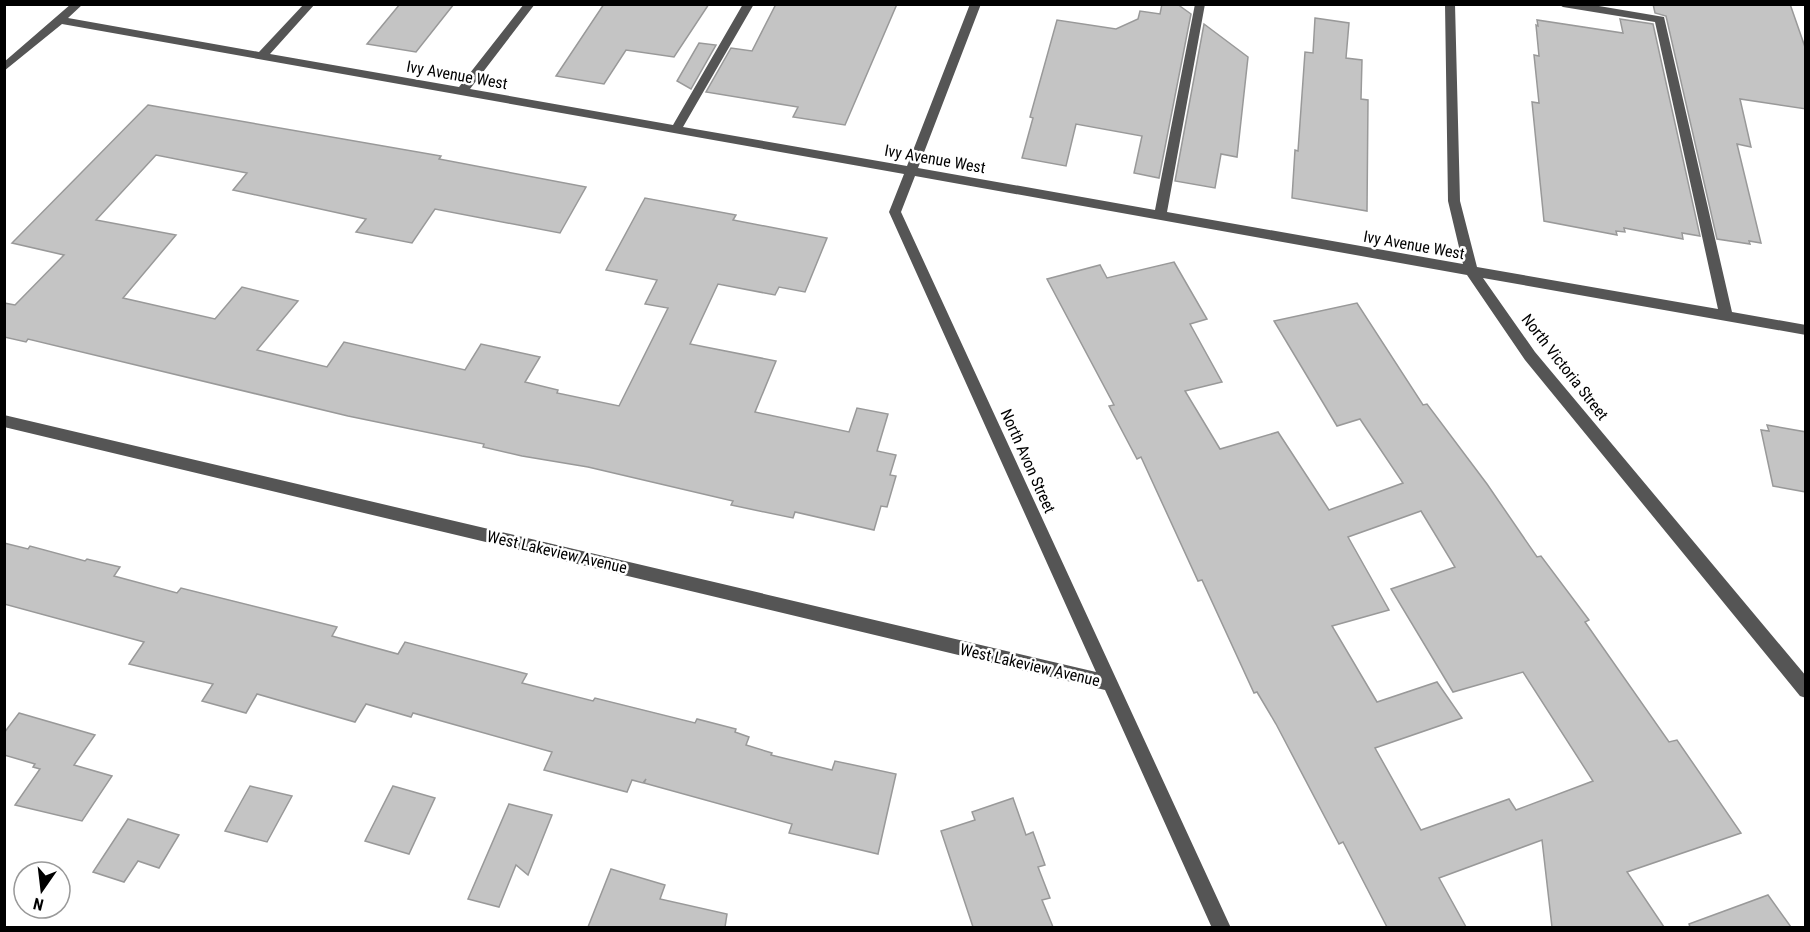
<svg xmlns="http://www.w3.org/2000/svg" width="1810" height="932" viewBox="0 0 1810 932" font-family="'Roboto Condensed',sans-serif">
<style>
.building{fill:#c4c4c4;stroke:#999;stroke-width:1.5;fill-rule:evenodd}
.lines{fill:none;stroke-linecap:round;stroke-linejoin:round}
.minor{fill:#555;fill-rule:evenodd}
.labels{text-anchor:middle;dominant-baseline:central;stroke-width:5;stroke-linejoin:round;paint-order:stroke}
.street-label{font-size:16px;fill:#000;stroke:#fff}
</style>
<rect width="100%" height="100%" fill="#fff"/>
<g class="building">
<polygon points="400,4 454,4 416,52 367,44"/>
<polygon points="604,4 709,4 674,57 626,50 604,84 556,76"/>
<polygon points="776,4 897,4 845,125 793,117 798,107 706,92 731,48 752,51"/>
<polygon points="1162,4 1177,4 1191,14 1159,178 1134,173 1142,136 1076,124 1066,166 1022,158 1033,118 1030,117 1057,20 1116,29 1138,19 1140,11 1160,14"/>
<polygon points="1653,4 1790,4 1806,50 1806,109 1740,99 1751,147 1737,144 1761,243 1749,241 1750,244 1717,239 1666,16 1655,13"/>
<polygon points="1315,18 1349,23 1346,58 1362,60 1361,99 1368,100 1367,211 1292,198 1295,150 1298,151 1305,52 1313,53"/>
<polygon points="1620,19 1653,24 1700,236 1682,233 1683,239 1624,228 1625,232 1616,231 1617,235 1544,221 1532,102 1539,103 1534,55 1539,56 1536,25 1538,26 1537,20 1623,33"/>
<polygon points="1204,24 1248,57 1237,157 1221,154 1215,188 1175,181"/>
<polygon points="699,43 716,45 691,89 677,81"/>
<polygon points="148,105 441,156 439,159 586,187 560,233 435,209 412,243 356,232 366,219 233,190 247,173 156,155 96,220 176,235 123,298 215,319 242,287 298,301 257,350 327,367 344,342 465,370 481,344 540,357 525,382 558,390 557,393 619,406 668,308 645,304 657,280 606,270 645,198 736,215 733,220 827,238 805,292 779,287 775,295 718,284 690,344 776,361 755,412 849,432 857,408 888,414 877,451 896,455 890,475 896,476 887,507 881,506 874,530 795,512 793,518 731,505 733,501 588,467 522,456 483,447 484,444 348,416 28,339 26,342 4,337 4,303 15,305 64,255 12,243"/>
<path d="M 1174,262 L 1207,319 L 1190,324 L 1222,382 L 1185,391 L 1220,449 L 1278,432 L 1329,510 L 1403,483 L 1360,419 L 1337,426 L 1274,321 L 1357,303 L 1423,405 L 1427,404 L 1487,484 L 1537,557 L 1541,556 L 1589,620 L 1585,622 L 1669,742 L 1677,740 L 1741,833 L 1627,872 L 1664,927 L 1552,927 L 1542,840 L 1439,878 L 1466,927 L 1387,927 L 1343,842 L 1339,844 L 1276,724 L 1257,692 L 1254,693 L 1202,580 L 1198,581 L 1141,457 L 1137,459 L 1109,406 L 1114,405 L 1047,279 L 1100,265 L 1107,278 ZM 1421,511 L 1455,567 L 1391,589 L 1453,692 L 1523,672 L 1593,781 L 1516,810 L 1509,799 L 1421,830 L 1375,748 L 1462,718 L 1437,682 L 1377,702 L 1332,626 L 1389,610 L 1348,537 Z"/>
<polygon points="1767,425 1806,432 1806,492 1773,486 1761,430 1769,431"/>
<polygon points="4,543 28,549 30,546 85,561 87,559 120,567 114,576 177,593 181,588 337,627 332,636 398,654 405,642 527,674 522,683 593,701 595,698 695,723 697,719 736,729 735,732 749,737 746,745 772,753 771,755 832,770 835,761 896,774 878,854 789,833 792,824 644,783 646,779 643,783 632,780 627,792 544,770 552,752 413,713 411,717 366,704 355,722 257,694 246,713 202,701 213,684 129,664 144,642 4,604"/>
<polygon points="19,713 95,735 74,765 112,776 82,821 15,805 40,769 33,767 35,764 4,755 4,733"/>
<polygon points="250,786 292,796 267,842 225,831"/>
<polygon points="393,786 435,798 409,854 365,841"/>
<polygon points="1013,798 1026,835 1033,832 1045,865 1038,867 1050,898 1042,900 1053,927 973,927 941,831 975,820 972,812"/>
<polygon points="509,804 552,815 528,875 516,865 499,907 468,899"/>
<polygon points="128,819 179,835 159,868 138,861 124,882 93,872"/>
<polygon points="611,869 665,885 660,899 727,914 725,927 588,927"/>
<polygon points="1768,895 1791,927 1690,927 1689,924"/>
</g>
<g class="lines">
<polygon class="minor" points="71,4 83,4 68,18 259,52 304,4 315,4 270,54 459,87 524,4 535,4 470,89 673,125 743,4 754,4 683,127 907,166 970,4 981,4 918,168 1155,210 1195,4 1205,4 1167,212 1463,264 1448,201 1445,4 1455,4 1460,201 1477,267 1718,309 1655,22 1563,7 1558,4 1587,4 1664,17 1732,312 1806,325 1806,335 1483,278 1535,352 1806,676 1806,698 1800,696 1525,360 1467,275 915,176 901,212 1231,928 1212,928 1105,690 4,427 4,415 1096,672 889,212 904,174 62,24 4,71 4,62"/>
</g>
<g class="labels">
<g class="street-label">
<text transform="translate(457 75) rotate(10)">Ivy Avenue West</text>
<text transform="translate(935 159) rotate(10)">Ivy Avenue West</text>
<text transform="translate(1414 245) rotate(10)">Ivy Avenue West</text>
<text transform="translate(1565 367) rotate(52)">North Victoria Street</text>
<text transform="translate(1028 461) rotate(66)">North Avon Street</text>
<text transform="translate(557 552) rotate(13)">West Lakeview Avenue</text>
<text transform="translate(1030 665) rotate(13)">West Lakeview Avenue</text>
</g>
</g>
<rect width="1810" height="932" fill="none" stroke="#000000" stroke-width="12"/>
<g transform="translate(42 890) rotate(194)"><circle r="28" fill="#ffffff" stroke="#999999" stroke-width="1.5"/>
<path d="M0-4.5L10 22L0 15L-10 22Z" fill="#000000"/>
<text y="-9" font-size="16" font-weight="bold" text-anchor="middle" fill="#000000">N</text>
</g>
</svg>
